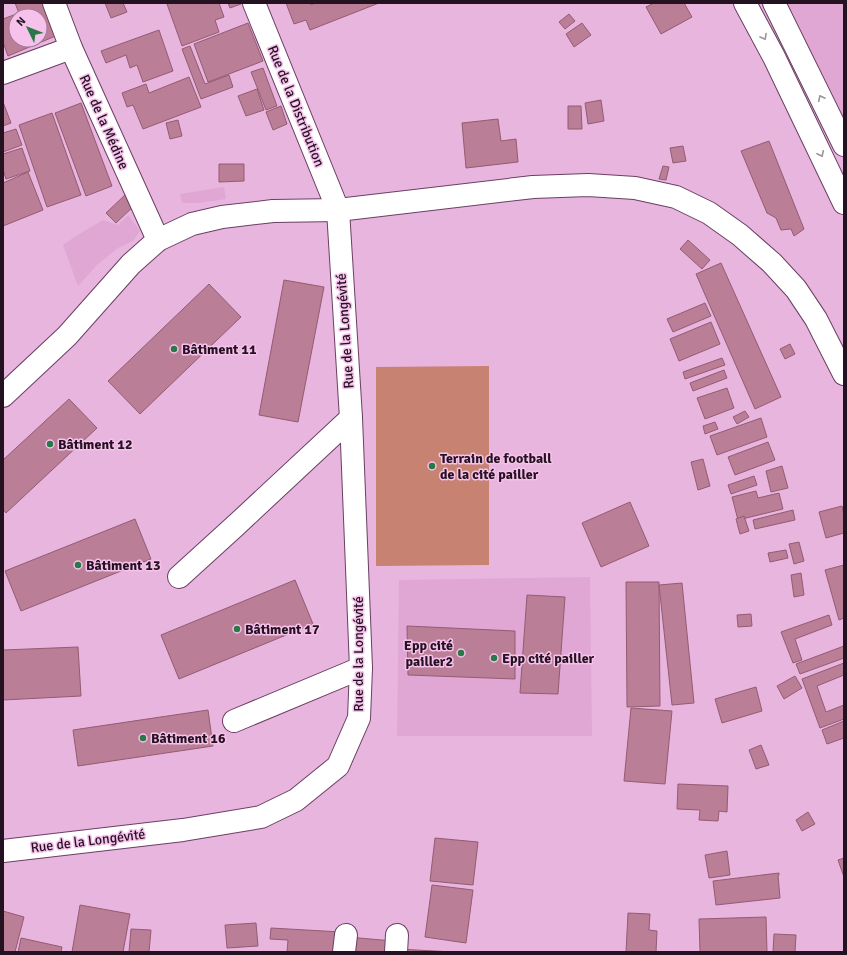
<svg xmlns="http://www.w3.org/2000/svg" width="847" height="955" viewBox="0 0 847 955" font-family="Signika,sans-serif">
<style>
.built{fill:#e0a7d5}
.green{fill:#c78272}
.building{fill:#ba7e96;stroke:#945b73;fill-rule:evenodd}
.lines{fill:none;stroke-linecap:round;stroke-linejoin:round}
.street-casing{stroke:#6b3f63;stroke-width:24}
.secondary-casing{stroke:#6b3f63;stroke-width:24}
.street{stroke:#fff;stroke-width:22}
.secondary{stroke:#fff;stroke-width:22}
.oneway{stroke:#9c949b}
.poi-dot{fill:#287848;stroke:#f6c2eb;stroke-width:1.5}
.labels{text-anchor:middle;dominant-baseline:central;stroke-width:3;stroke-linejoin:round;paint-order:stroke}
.street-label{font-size:14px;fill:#241221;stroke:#f6c2eb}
.poi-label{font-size:14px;font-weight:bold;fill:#241221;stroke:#f6c2eb;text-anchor:start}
</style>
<rect width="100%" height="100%" fill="#e8b5de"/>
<g class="built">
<polygon points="784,3 844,3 844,126"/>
<polygon points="224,187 226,199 199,203 182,203 180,194"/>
<polygon points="128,215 140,231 133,241 118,248 97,265 78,286 63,245 76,236 103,220 118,225"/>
<polygon points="590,577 592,736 397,736 399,580"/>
</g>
<polygon class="green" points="489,366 489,565 376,566 376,367"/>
<g class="building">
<path d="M 15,3 L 45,3 L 58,35 L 8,56 L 3,42 L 3,19 L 19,13 ZM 16,16 L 40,16 L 40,40 L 16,40 Z"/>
<polygon points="105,3 123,3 127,12 111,18"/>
<polygon points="170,3 219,3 224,17 215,20 219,32 182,46 167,4"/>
<polygon points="228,3 240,3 241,4 230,8"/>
<polygon points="286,3 310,3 311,5 315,3 379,3 310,30 306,20 294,24"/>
<polygon points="654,3 684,3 692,17 661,34 646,7"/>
<polygon points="569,14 575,21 565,29 559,22"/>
<polygon points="248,23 263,61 208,82 194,44"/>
<polygon points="582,23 591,35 574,47 566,34"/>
<polygon points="159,30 173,71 143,82 137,65 130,68 126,55 106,63 101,51"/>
<polygon points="190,46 205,84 229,75 233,87 201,99 182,49"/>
<polygon points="263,68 277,106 266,110 251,72"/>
<polygon points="189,77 201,107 143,129 133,105 127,107 122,93 146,84 149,93"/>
<polygon points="257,89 264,110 246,116 238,96"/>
<polygon points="601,100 604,121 588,124 585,103"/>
<polygon points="3,102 11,123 3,126"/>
<polygon points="81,103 112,186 86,196 55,113"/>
<polygon points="281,106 287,124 273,130 266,112"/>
<polygon points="568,106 581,106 582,129 568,129"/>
<polygon points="52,113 81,195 47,207 19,125"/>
<polygon points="498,119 501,141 516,139 518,162 466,168 462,123"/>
<polygon points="178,120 182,136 170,139 166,123"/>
<polygon points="16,129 22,145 3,152 3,133"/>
<polygon points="769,141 804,229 794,236 791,229 781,230 776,218 767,213 741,151"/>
<polygon points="683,146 686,161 673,163 670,148"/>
<polygon points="22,148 30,171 6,179 3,170 3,154"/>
<polygon points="219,164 244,164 244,181 219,182"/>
<polygon points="663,166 669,167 666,180 659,179"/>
<polygon points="28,172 43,210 3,226 3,183"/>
<polygon points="126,194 136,204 116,223 106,213"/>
<polygon points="688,240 710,260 702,269 680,249"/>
<polygon points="721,263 781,397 755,409 696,274"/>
<polygon points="284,280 324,287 298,422 259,415"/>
<polygon points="209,284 241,317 140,414 108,381"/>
<polygon points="705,303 711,316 673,332 667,319"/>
<polygon points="711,322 720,344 679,361 670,339"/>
<polygon points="790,344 795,354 785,359 780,349"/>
<polygon points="722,358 725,365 685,379 683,372"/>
<polygon points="724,370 727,378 693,391 690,383"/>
<polygon points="727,388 734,408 705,419 697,398"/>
<polygon points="69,399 97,428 6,513 3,509 3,460"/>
<polygon points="745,411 749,417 737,424 733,417"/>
<polygon points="761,418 767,437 717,455 710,436"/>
<polygon points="715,422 718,429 705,434 703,426"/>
<polygon points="768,442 775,460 735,475 728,457"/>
<polygon points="703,459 710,486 698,490 691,462"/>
<polygon points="782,466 788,488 771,492 766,471"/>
<polygon points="754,476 757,485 731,494 728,485"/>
<polygon points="756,491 758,498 779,493 783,509 738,520 732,497"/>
<polygon points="630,502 649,546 601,567 582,523"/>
<polygon points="842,506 844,515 844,533 826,538 819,512"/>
<polygon points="793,510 795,520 755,529 753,520"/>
<polygon points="744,516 749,531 740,534 736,519"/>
<polygon points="135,519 151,559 21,611 5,571"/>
<polygon points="799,542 804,561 794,564 789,544"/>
<polygon points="786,550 788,558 770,562 768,553"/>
<polygon points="844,565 844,618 839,620 825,570"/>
<polygon points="801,573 804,595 794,597 791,575"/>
<polygon points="295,580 313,624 179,679 161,635"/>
<polygon points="626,582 659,582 660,706 627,707"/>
<polygon points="682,583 694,703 672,705 659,585"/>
<polygon points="527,595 565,597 558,694 520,693"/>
<polygon points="751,614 752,626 738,627 737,615"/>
<polygon points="829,615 832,625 795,639 802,660 793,663 781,632"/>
<polygon points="407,626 515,631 515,679 408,675"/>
<polygon points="844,646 844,658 800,674 796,664"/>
<polygon points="78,647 81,696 3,700 3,650"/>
<polygon points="844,663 844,675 817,686 826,712 844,705 844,719 820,728 802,679"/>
<polygon points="795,676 802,688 784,699 777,686"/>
<polygon points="756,687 762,711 722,723 715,699"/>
<polygon points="631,708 672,711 665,784 624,781"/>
<polygon points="208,710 213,746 78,766 73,730"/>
<polygon points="844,721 844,738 827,744 822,730"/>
<polygon points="761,745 769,765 756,769 749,750"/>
<polygon points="678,784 728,786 727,812 719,811 718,821 699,820 700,810 677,809"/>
<polygon points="808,812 815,824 802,831 796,820"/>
<polygon points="435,838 478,842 473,885 430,881"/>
<polygon points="727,851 730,875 709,878 705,855"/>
<polygon points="844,858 844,877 838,860"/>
<polygon points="779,873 779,875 778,875 780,898 716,905 713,881"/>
<polygon points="432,885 473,890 466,943 425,937"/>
<polygon points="80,905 130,914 123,952 72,952"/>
<polygon points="3,911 24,917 15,952 3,952"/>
<polygon points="628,913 650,914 649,930 657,931 656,952 626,952"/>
<polygon points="766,917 767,952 700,952 699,919"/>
<polygon points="256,923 258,946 227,948 225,925"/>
<polygon points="271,928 341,932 340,952 287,952 288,940 270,939"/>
<polygon points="131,929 151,930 149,952 129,952"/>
<polygon points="774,934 796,935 795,952 773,952"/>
<polygon points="348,937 393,941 393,952 347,952"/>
<polygon points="21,938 62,947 61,952 18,952"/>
<polygon points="398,949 453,952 398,952"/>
</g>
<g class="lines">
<defs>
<g id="street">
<polyline points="54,3 71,48 158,240"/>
<polyline points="3,73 71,48"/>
<polyline points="3,396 67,336 131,264 158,240 192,224 222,217 273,211 338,210 533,187 588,185 635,188 676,197 709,213 740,235 772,263 796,289 816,319 844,374"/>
<polyline points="179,577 234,527 351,418"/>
<polyline points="234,721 361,668"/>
<polyline points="3,851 183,830 261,817 296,800 338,766 359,718 361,668 351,418 338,210 254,3"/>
<polyline points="344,952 346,935"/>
<polyline points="396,952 397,935"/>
</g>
<g id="secondary">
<polyline points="745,3 774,57 844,203"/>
<polyline points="774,3 844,145"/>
</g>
</defs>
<use href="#street" class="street-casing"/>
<use href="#secondary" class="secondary-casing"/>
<use href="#street" class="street"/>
<use href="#secondary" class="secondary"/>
</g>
<defs><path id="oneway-chevron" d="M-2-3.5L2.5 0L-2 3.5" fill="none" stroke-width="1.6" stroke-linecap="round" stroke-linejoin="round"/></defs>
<g class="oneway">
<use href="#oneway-chevron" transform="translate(764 37) rotate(61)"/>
<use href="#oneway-chevron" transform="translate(821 98) rotate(-116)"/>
<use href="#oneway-chevron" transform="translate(821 154) rotate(65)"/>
</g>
<g class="poi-dot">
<circle cx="174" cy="349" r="4"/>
<circle cx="50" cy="444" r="4"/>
<circle cx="432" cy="466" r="4"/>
<circle cx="78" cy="565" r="4"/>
<circle cx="237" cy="629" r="4"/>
<circle cx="461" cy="653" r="4"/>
<circle cx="494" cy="658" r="4"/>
<circle cx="143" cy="738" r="4"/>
</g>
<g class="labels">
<g class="street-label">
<text transform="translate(296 106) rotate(68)">Rue de la Distribution</text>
<text transform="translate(104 122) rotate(66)">Rue de la Médine</text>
<text transform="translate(345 331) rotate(-94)">Rue de la Longévité</text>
<text transform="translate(358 654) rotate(-90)">Rue de la Longévité</text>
<text transform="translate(88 841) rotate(-7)">Rue de la Longévité</text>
</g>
<g class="poi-label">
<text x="182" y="349">Bâtiment 11</text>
<text x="58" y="444">Bâtiment 12</text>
<text x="440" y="458">Terrain de football<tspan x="440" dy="16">de la cité pailler</tspan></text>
<text x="86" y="565">Bâtiment 13</text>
<text x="245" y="629">Bâtiment 17</text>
<text x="453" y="645" text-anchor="end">Epp cité<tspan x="453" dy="16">pailler2</tspan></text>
<text x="502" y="658">Epp cité pailler</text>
<text x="151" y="738">Bâtiment 16</text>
</g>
</g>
<rect width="847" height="955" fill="none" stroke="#241221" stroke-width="8"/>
<g transform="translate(28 28) rotate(313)"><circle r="19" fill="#f6c2eb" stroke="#a27c9a"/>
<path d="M0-3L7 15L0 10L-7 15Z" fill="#287848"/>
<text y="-6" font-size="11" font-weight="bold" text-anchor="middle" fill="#241221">N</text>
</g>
</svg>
